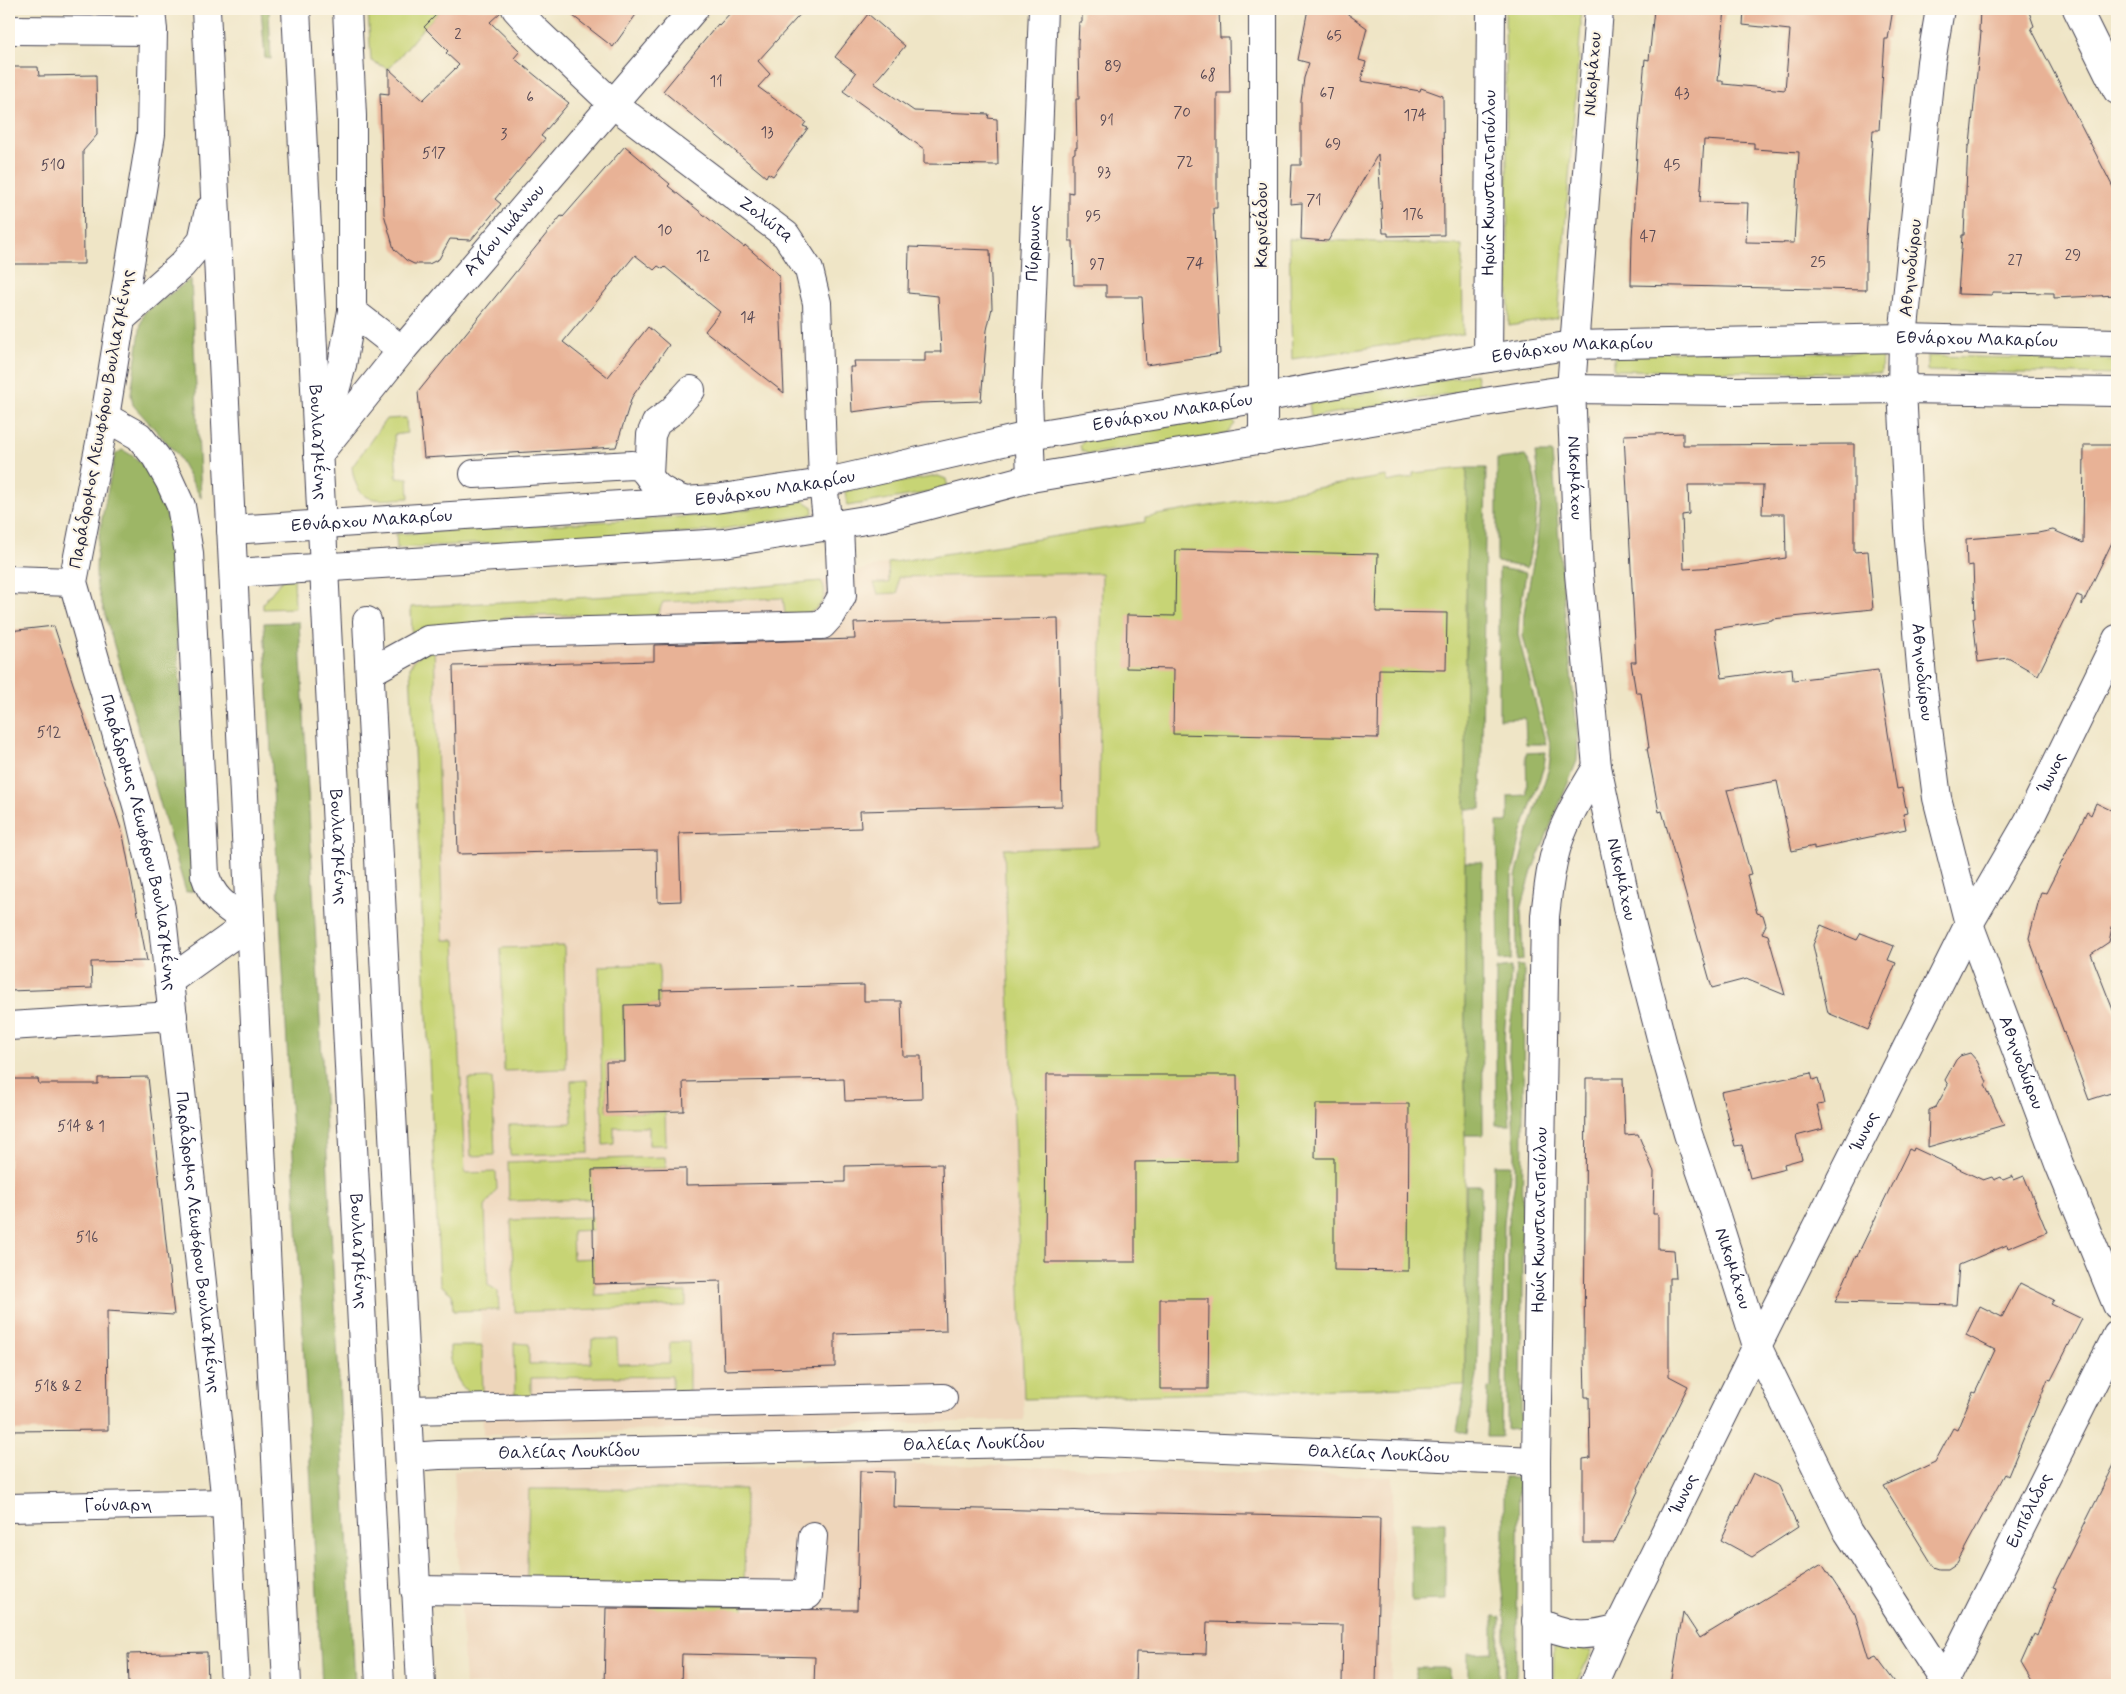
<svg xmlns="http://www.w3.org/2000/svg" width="2126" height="1694" viewBox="0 0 2126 1694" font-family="Mynerve,sans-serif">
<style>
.built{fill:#eed6bb}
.green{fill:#c7d475;stroke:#747b58}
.forest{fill:#9db666;stroke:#606c50}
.building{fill:#e8b296;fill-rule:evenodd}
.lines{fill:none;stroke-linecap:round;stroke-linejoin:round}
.minor-casing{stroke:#413f50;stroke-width:30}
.major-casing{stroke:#413f50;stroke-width:30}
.minor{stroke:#fff;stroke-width:28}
.major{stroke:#fff;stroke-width:28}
.labels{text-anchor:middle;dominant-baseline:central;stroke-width:4.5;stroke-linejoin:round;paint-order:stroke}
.number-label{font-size:15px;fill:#544652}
.street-label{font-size:18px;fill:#22223b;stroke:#fcf5e5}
</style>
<rect width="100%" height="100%" fill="#fcf5e5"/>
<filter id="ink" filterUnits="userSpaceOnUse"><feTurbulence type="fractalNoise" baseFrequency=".02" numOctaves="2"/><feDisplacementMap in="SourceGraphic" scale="10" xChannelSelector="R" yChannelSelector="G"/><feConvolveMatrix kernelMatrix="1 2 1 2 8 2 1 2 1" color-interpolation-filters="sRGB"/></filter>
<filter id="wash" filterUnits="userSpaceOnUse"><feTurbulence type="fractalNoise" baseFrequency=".0096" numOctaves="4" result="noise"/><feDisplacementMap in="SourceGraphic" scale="20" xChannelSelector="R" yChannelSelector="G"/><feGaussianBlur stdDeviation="1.12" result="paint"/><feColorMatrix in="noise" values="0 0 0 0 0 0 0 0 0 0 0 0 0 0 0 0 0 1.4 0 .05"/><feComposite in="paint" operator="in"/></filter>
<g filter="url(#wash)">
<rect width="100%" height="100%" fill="#efe5c6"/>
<g class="built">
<polygon points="1103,529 1098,847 1004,849 1024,1420 483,1435 481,1310 453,1311 452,1294 440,1285 410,667 411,607 719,590 821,581 888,563"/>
<polygon points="921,1464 1393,1477 1391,1685 465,1685 454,1471"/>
</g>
<g class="green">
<polygon points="368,9 442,9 424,27 389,69 371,61"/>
<polygon points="1505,9 1580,9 1581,25 1558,318 1509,326"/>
<polygon points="1289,239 1462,245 1463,334 1292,359"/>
<polygon points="1614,351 1882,353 1881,373 1614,370"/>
<polygon points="1927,356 2117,360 2117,375 1927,371"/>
<polygon points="1476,374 1479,389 1311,417 1309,403"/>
<polygon points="1229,416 1235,424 1226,434 1089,454 1082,451 1080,446 1082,442 1087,438"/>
<path d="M 406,418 L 407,433 L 394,435 L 397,478 L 408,478 L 409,498 C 379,499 357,508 352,467 L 386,419 Z"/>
<polygon points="1467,468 1465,816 1465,1385 1024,1399 1004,849 1098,846 1102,573 898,577 898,593 878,594 874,583 889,583 888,563 1145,522 1145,517 1387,476 1387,482 1413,477 1413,473"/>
<polygon points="938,476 946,479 948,487 944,490 847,506 845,491"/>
<polygon points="804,501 812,506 813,513 809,515 711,531 397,548 396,534 710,515"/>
<polygon points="287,574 294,577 295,608 263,609 263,603"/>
<path d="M 821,581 C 830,594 820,610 806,614 C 799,615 791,614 785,614 L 783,598 L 663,602 L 655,620 L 609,622 L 598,614 L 504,617 L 497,629 L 412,636 L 411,607 L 719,590 Z"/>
<polygon points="434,644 443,940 455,940 465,1173 496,1172 497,1189 485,1207 488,1285 498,1291 499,1310 453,1311 452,1294 440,1285 410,667 414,660"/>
<polygon points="564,946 566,1069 504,1071 501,948"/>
<polygon points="659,964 660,1004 624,1006 625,1062 606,1062 607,1112 665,1112 666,1145 649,1145 649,1127 614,1127 614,1144 603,1145 599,966"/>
<polygon points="492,1078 495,1155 471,1156 468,1079"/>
<polygon points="587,1080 589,1153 510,1155 509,1125 572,1123 571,1081"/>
<polygon points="665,1157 666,1168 592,1170 593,1199 509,1201 508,1162"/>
<polygon points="593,1217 594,1230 572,1231 573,1259 594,1258 595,1295 686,1292 686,1306 515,1312 511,1220"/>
<polygon points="592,1339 617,1339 618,1364 669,1363 670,1342 689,1342 689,1396 672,1395 672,1376 531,1378 531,1399 515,1399 514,1343 529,1344 529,1364 591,1363"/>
<path d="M 450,1346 L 482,1346 L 483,1399 C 460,1396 449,1366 450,1346 Z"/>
<polygon points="529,1489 745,1489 744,1617 526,1603"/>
<polygon points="1554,1646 1592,1651 1575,1685 1553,1685"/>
</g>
<g class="forest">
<polygon points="261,9 269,9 271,59 265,58"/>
<polygon points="191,279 201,498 177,454 133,405 131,394 141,323 144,313"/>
<path d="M 122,450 C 153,463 161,498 170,527 L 193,891 L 186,892 L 97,587 C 92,550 108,493 115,455 Z"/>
<polygon points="1535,453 1552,453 1566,626 1578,738 1577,761 1532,871 1521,910 1523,960 1517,961 1516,877 1526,838 1549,768 1551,747 1523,636 1524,613 1537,541 1541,500"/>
<path d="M 1525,456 C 1546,482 1534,538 1527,568 L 1497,562 L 1497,459 Z"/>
<polygon points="1467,468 1486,468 1481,809 1465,809"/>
<polygon points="1499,568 1526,573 1519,616 1518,635 1546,744 1526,744 1525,718 1499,719"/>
<polygon points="299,622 355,1685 322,1685 264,623"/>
<polygon points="1546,752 1544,766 1521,835 1512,877 1511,960 1499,961 1497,822 1508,822 1508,796 1527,795 1526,753"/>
<polygon points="1465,862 1482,862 1483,1135 1465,1135"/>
<polygon points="1516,966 1524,966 1521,1429 1507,1430 1508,1222 1515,1182 1515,1150 1509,1056 1510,1026 1513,1009"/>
<path d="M 1511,967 C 1511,987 1507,1005 1505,1025 C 1502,1058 1508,1092 1510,1125 L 1496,1125 L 1496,969 Z"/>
<polygon points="1494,1165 1511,1165 1504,1222 1501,1437 1486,1437 1488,1388 1491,1387"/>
<polygon points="1466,1185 1481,1185 1477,1375 1467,1434 1457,1431 1465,1385"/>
<polygon points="1504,1478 1519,1478 1516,1685 1505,1685 1505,1622 1500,1570 1504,1539"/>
<polygon points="1411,1522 1445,1522 1445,1600 1412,1601"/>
<polygon points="1493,1616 1500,1617 1499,1685 1468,1685 1468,1653 1493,1652"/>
<rect x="1416" y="1668" width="33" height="17"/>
</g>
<g id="blocks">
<g class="building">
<polygon points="442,9 501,9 501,12 490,22 520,51 514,58 569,103 541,136 545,139 495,199 501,204 471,240 450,239 439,259 429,264 414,264 406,260 394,249 384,214 380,93 389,94 389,69 423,100 459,65 446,53 448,51 424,27"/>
<polygon points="564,9 640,9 613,47"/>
<polygon points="734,9 805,9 758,61 770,74 758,87 806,122 803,126 808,128 773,176 768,173 766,177 663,91 718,24 719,25"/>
<polygon points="1082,9 1219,9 1220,38 1229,38 1230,93 1217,93 1217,208 1213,208 1220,354 1146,365 1142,297 1106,297 1106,285 1074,285 1073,241 1069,241 1069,192 1073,193 1073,154 1075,153 1075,148 1077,148 1076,99 1079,99 1078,44 1079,22 1082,22"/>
<polygon points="1308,9 1341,9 1367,28 1359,60 1366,62 1361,81 1420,91 1421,88 1443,96 1444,235 1388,236 1388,233 1383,233 1378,154 1328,241 1301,239 1302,203 1290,204 1292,165 1301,165 1301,101 1304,78 1309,63 1298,60"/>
<path d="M 1654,9 L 1725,9 L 1718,81 L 1723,81 L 1723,84 L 1785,90 L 1790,30 L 1743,25 L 1744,9 L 1893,9 L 1888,39 L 1885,39 L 1879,130 L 1873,130 L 1866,239 L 1866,290 L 1631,285 L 1632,237 L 1638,137 L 1645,59 L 1649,60 ZM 1704,140 L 1754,143 L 1754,149 L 1799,152 L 1794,243 L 1746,242 L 1748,203 L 1700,202 Z"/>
<polygon points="1980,9 2028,9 2034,26 2031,28 2117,195 2117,295 2054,298 2054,293 1992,292 1992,295 1958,294 1962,235 1964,235 1968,146 1970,145 1981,32 1979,31"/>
<polygon points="868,14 905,46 874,83 914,111 989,114 988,118 997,119 998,165 924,164 924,149 843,91 856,73 835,57"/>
<polygon points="9,67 38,67 39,76 96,75 97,135 83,151 84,264 9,264"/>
<polygon points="625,146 670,184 668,186 744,247 745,245 779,275 784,393 705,331 720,312 665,267 663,269 658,266 654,270 635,255 563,342 608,377 648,327 669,345 632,397 616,447 424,458 418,392 561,216 563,217"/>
<polygon points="909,247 990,250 992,308 987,330 981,401 920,403 852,412 850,367 855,367 854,361 925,361 925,352 941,352 938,296 908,293"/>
<path d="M 1683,433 L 1683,445 L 1854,444 L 1854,552 L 1868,551 L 1873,609 L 1772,619 L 1772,620 L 1715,629 L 1722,678 L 1792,668 L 1793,680 L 1878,670 L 1897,789 L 1902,788 L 1907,813 L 1903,814 L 1906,829 L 1814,849 L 1814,846 L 1792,851 L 1777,781 L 1727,790 L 1751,874 L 1747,875 L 1757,913 L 1763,915 L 1766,925 L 1762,933 L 1768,935 L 1785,995 L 1746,979 L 1712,988 L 1662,811 L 1659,812 L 1647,748 L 1649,748 L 1641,693 L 1636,693 L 1631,662 L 1636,662 L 1624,435 ZM 1688,485 L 1763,485 L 1762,514 L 1785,514 L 1786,558 L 1731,566 L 1684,569 L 1682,515 L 1689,514 Z"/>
<polygon points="2084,445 2117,445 2117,532 2082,605 2082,597 2077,595 2038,675 2008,658 1978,662 1973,618 1975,618 1973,565 1967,566 1966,539 2038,533 2053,530 2083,543"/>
<polygon points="1176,550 1378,554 1376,612 1447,613 1446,670 1379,669 1378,738 1173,734 1174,669 1126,668 1127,615 1175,616"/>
<polygon points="1058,618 1062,806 860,811 861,828 679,833 681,901 658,902 657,850 458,854 453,666 654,661 654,645 855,639 854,623"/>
<polygon points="54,626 123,835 147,961 91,962 92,988 9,991 9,631"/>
<polygon points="2096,803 2117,813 2117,903 2109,942 2091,954 2117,1020 2117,1091 2089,1100 2029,938 2041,892 2046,893 2087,812 2091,815"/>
<polygon points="1821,925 1857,940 1861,933 1894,946 1888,960 1896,963 1868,1030 1828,1013 1813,945"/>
<polygon points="864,985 864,1001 901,1001 903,1056 921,1056 922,1099 845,1101 844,1079 683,1082 684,1111 607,1113 606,1062 625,1062 624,1005 660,1004 660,990"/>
<polygon points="1970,1053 1977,1061 1987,1082 1985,1085 2004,1125 1928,1147 1929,1110 1936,1107 1948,1085 1945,1080 1956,1060 1960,1056"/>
<polygon points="1811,1073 1813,1080 1818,1078 1824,1104 1817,1105 1823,1129 1796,1136 1802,1159 1784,1164 1785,1169 1750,1178 1742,1145 1735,1146 1721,1092"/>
<polygon points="1046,1075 1237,1075 1238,1161 1135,1162 1135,1262 1045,1262"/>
<polygon points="148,1077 174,1315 107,1311 108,1430 9,1431 9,1079 38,1079 39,1084 98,1084 98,1078"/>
<polygon points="1586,1078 1623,1078 1625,1135 1638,1134 1654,1172 1653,1214 1658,1214 1658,1249 1674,1250 1676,1278 1669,1278 1669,1376 1688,1386 1638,1488 1639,1489 1614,1543 1583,1543 1583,1459 1590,1458 1589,1397 1585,1397 1584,1355"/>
<polygon points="1316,1104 1409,1104 1408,1271 1334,1270 1334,1158 1315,1158"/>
<polygon points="1914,1148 1983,1180 1992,1177 1994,1180 2001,1177 2003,1180 2013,1176 2014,1180 2024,1176 2047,1232 2008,1248 2007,1245 1959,1265 1956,1305 1835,1302 1856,1255 1857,1256 1909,1149 1913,1151"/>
<polygon points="942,1164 946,1331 835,1334 835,1367 724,1370 721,1281 594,1284 592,1170 686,1168 686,1185 845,1182 845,1166"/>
<polygon points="2020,1283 2054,1300 2051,1304 2082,1319 2051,1380 2048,1379 2008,1476 2005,1474 1957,1563 1948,1569 1940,1569 1934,1567 1884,1486 1935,1462 1953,1428 1957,1430 1973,1392 1975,1393 1995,1350 1966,1335 1980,1306 2002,1317"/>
<polygon points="1160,1299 1209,1299 1208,1389 1160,1389"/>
<polygon points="2117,1459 2117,1685 2034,1685 2021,1663 2034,1634 2037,1636 2056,1588 2053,1587"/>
<polygon points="860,1471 894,1472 893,1507 1380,1518 1376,1685 1342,1685 1343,1625 1207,1622 1206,1654 1136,1652 1135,1685 814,1685 815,1657 682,1654 681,1685 604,1685 606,1608 857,1610"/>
<polygon points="1753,1473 1779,1486 1798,1527 1752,1557 1721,1540"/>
<polygon points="1822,1564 1855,1614 1869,1660 1876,1657 1897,1685 1671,1685 1683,1612 1700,1638"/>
<polygon points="207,1652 208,1685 129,1685 128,1654"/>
</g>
</g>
</g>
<g filter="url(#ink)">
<use href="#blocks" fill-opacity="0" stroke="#413f50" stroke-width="1"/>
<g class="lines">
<defs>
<g id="minor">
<path id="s1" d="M 151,9 L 153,31 L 151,134 L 105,417 L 73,582 L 138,809 L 161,908 L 226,1503 L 235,1685"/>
<path id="s2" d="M 516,9 L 535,30 L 613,104 L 786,235 L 809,270 L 817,303 L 823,483 L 828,528"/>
<path id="s3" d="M 1599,9 L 1571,389 L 1579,574 L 1597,767 L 1628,911 L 1666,1057 L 1688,1134 L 1715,1213 L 1757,1346 L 1848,1532 L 1947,1685"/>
<path id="s4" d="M 1940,9 L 1931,62 L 1903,338 L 1902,389 L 1909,529 L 1923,689 L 1937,798 L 1969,924 L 2059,1164 L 2117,1305"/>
<polyline points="2077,9 2117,90"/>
<polyline points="9,30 153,31"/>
<polyline points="352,311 402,350"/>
<path id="s5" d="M 1488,358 L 1491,9"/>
<polyline points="1263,440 1263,9"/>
<polyline points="321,444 342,365 352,311 352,116 347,9"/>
<path id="s6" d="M 318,455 L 402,350 L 694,9"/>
<path d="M 474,474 L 632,465 C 649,468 647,479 659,488 C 666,494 676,497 685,501"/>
<polyline points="649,475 651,435 656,423 672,411 691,390"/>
<path id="s7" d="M 1031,478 L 1028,395 L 1043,9"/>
<path id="s8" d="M 231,530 L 715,499 L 823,483 L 1029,436 L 1262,398 L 1406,371 L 1573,345 L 1903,338 L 2117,343"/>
<polyline points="234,573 724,543 884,517 1031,478 1497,400 1571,389 1734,391 1902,389 2117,392"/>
<polyline points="9,580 73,582"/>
<polyline points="367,621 421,1685"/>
<polyline points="370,672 428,640 512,633 822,625 832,614 842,596 839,526"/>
<polyline points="9,1026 173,1016"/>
<polyline points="408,1410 943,1398"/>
<path id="s9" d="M 410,1457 L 439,1455 L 1076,1442 L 1536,1461"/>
<path id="s10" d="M 9,1508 L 226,1503"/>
<polyline points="415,1590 808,1595 813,1536"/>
<path d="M 1536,1621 C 1566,1636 1586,1638 1618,1628"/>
<path id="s11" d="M 1537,1685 L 1536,1461 L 1545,916 C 1548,892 1550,867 1558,843 C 1567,816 1583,791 1597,767"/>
<path id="s12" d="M 1593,1685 L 1618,1628 L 1757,1346 L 1969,924 L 2028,822 L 2117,639"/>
<path id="s13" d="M 1942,1685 L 2117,1335"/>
</g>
<g id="major">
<polyline points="206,9 287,1685"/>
<path id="s14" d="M 296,9 L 380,1685"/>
<polyline points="121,319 182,265 202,241 209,210"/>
<path d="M 105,417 L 139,436 L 156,457 L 169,480 L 181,506 L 189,553 L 205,875 C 213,901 228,908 250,923 L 169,981"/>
</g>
</defs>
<use href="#minor" class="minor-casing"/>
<use href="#major" class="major-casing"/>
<use href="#minor" class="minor"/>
<use href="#major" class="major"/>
</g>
</g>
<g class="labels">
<g class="number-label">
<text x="458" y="35">2</text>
<text x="1334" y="37">65</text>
<text x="1113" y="67">89</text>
<text x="1208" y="76">68</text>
<text x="716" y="82">11</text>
<text x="1327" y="94">67</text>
<text x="1682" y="94">43</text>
<text x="530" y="98">6</text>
<text x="1182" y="113">70</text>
<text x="1415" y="116">174</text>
<text x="1107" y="121">91</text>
<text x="767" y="133">13</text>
<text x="504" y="135">3</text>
<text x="1333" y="145">69</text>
<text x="434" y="154">517</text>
<text x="1185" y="163">72</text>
<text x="53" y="166">510</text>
<text x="1672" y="166">45</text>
<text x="1104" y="173">93</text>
<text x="1314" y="201">71</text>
<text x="1413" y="215">176</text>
<text x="1093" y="217">95</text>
<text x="665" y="231">10</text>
<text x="1648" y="237">47</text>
<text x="2073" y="256">29</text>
<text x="703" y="257">12</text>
<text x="2015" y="261">27</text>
<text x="1818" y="263">25</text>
<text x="1195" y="264">74</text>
<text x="1097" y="265">97</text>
<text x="748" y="318">14</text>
<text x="49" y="733">512</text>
<text x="81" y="1127">514 &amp; 1</text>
<text x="87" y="1238">516</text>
<text x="58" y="1387">518 &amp; 2</text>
</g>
<g class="street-label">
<text transform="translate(1593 74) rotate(-86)">Νικομάχου</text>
<text stroke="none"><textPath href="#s5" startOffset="175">Ηρώς Κωνσταντοπούλου</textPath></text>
<text stroke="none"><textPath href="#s2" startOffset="328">Ζολώτα</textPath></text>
<text transform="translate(1262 225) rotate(-90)">Καρνεάδου</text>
<text stroke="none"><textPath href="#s6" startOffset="292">Αγίου Ιωάννου</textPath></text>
<text stroke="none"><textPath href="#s7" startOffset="235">Πύρρωνος</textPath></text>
<text transform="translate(1911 268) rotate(-84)">Αθηνοδώρου</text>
<text stroke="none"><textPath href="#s8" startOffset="1761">Εθνάρχου Μακαρίου</textPath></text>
<text stroke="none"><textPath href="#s8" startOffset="1356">Εθνάρχου Μακαρίου</textPath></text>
<text stroke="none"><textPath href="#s8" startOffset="951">Εθνάρχου Μακαρίου</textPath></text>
<text transform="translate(102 419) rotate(-80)">Παράδρομος Λεωφόρου Βουλιαγμένης</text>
<text stroke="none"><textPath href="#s14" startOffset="434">Βουλιαγμένης</textPath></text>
<text stroke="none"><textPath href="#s3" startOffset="470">Νικομάχου</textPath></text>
<text stroke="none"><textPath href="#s8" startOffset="546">Εθνάρχου Μακαρίου</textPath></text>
<text stroke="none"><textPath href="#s8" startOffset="141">Εθνάρχου Μακαρίου</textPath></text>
<text stroke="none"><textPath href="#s4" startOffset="666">Αθηνοδώρου</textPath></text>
<text stroke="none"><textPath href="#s12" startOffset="1021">Ίωνος</textPath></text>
<text stroke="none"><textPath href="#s1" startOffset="849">Παράδρομος Λεωφόρου Βουλιαγμένης</textPath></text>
<text stroke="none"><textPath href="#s14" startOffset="839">Βουλιαγμένης</textPath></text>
<text stroke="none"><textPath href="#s3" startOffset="875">Νικομάχου</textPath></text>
<text stroke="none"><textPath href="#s4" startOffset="1071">Αθηνοδώρου</textPath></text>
<text stroke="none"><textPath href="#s12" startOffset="616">Ίωνος</textPath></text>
<text stroke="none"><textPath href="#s11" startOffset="465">Ηρώς Κωνσταντοπούλου</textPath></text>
<text stroke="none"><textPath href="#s1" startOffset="1254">Παράδρομος Λεωφόρου Βουλιαγμένης</textPath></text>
<text stroke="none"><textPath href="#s14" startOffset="1244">Βουλιαγμένης</textPath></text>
<text stroke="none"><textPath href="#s3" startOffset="1280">Νικομάχου</textPath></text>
<text stroke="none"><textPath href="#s9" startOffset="564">Θαλείας Λουκίδου</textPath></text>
<text stroke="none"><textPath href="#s9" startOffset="159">Θαλείας Λουκίδου</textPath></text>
<text stroke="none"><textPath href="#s9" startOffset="969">Θαλείας Λουκίδου</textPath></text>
<text stroke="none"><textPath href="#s12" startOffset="211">Ίωνος</textPath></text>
<text stroke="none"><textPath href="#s10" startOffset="109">Γούναρη</textPath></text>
<text stroke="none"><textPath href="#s13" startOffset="195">Ευπόλιδος</textPath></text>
</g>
</g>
<rect width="2126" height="1694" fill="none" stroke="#fcf5e5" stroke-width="30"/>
</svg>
